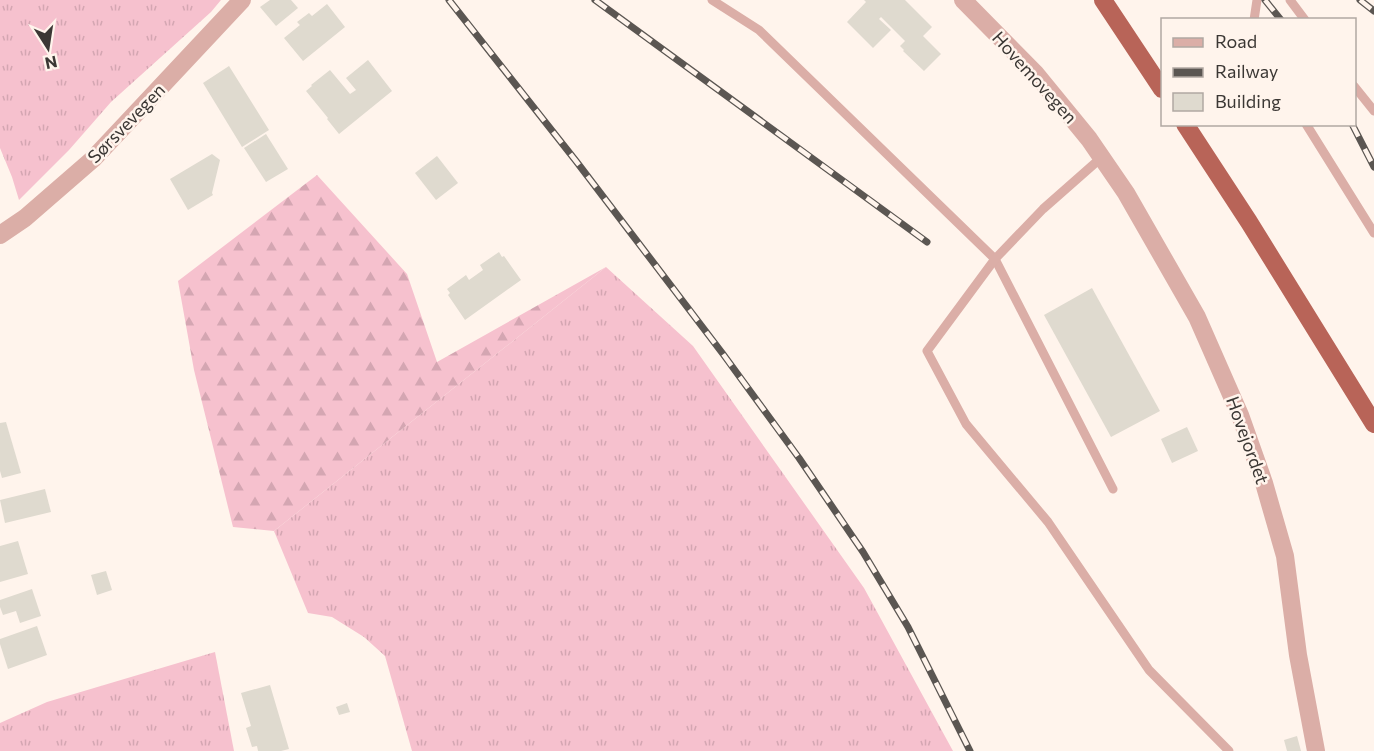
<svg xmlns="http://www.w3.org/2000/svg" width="1374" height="751" viewBox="0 0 1374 751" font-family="Commissioner,sans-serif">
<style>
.grass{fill:url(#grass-tufts)}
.forest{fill:url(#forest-firs)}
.building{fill:#dfdacf}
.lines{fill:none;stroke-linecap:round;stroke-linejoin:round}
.service{stroke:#dbaea7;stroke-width:9}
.minor{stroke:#dbaea7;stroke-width:18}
.trunk{stroke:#b86458;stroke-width:18}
.rail-casing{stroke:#5b5652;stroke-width:7}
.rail{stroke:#fff4ec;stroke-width:4.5;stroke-dasharray:14;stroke-linecap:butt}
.labels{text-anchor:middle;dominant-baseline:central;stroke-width:5;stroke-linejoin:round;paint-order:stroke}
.street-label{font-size:18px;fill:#3b3734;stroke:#fff4ec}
</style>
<defs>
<pattern id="grass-tufts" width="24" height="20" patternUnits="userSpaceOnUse" patternTransform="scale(1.5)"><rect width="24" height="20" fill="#f6c1ce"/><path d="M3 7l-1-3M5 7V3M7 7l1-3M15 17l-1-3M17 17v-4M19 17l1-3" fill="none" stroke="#d4a6b2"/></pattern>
<pattern id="forest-firs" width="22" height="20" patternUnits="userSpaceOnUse" patternTransform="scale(1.5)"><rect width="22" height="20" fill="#f6c1ce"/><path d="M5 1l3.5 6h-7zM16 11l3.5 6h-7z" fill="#d4a6b2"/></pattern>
</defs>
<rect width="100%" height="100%" fill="#fff4ec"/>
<g class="grass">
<polygon points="0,0 221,0 211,12 111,102 69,150 19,200 12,177 0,148"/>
<polygon points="606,267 693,346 864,588 953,751 412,751 385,656 364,637 332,617 308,613 274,531"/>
<polygon points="215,652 234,751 0,751 0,723 47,702"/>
</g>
<polygon class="forest" points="317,175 407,274 437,362 606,267 274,531 233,527 194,370 178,281"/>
<g class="building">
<polygon points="270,0 291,0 298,8 276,26 260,7"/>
<polygon points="864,0 905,0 932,27 923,36 941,54 924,71 903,51 904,50 900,46 905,41 881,17 879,19 891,30 873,48 847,22 866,2"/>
<polygon points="327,4 345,27 303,61 284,38 300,25 297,22 309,13 312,16"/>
<polygon points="368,60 392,91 339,134 327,119 328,118 306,91 312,86 311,85 330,70 350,94 356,90 346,78"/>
<polygon points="229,66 269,130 242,147 203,83"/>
<polygon points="266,134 288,169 266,182 244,148"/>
<polygon points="212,154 220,160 212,193 213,195 188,210 170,179"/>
<polygon points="437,156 458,183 436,200 415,173"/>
<polygon points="499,252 502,257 504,256 521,280 465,320 448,295 450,293 447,289 466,275 469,280 483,270 480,265"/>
<polygon points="1092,288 1160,411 1111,437 1044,315"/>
<polygon points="6,422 21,473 2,478 0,471 0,423"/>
<polygon points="1187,427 1198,451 1172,463 1161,439"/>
<polygon points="45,489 51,512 5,523 0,500"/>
<polygon points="18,541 28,574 0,582 0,546"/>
<polygon points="106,571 112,590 97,595 91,575"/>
<polygon points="32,589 41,616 20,623 16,611 3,615 0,607 0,600"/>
<polygon points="37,626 47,655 8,669 0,644 0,639"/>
<polygon points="270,685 289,749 281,751 258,751 257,746 252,747 246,728 251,726 241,693"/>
<polygon points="347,703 350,712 339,715 336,707"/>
<polygon points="1297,736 1301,751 1287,751 1284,740"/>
</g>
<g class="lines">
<g class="service">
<polyline points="712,0 759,30 995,259 1113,489"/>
<polyline points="1290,0 1305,20"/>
<polyline points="1254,20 1257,0"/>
<polyline points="1354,86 1374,111"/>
<polyline points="1306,124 1374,233"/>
<polyline points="1102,157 1043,209 995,259 927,351 966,424 1048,522 1149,670 1229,751"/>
</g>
<g class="minor">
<polyline points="963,0 1035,73 1089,139 1126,193 1197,317 1240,415 1264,483 1285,556 1298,655 1316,751"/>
<polyline points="0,235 25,218 93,159 242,0"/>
</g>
<g class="trunk">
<polyline points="1103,0 1162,89"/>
<polyline points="1185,124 1249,222 1374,424"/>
</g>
<defs>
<g id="rail">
<polyline points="449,0 576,161 723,354 799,458 863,552 908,627 970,751"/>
<polyline points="595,0 927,242"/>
<polyline points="1265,0 1281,20"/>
<polyline points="1360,0 1374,11"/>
<polyline points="1352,124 1374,167"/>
</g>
</defs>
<use href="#rail" class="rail-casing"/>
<use href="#rail" class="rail"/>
</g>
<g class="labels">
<g class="street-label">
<text transform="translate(1035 77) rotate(48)">Hovemovegen</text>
<text transform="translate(126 123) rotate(-46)">Sørsvevegen</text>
<text transform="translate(1248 440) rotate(70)">Hovejordet</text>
</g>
</g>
<rect x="1161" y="18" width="195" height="108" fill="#fff4ec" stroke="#b1a8a2" stroke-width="1.5"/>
<rect x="1173" y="38" width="30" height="9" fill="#dbaea7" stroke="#b1a8a2" stroke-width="1.5"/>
<text x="1215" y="48" font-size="18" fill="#3b3734">Road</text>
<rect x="1173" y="68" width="30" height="9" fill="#5b5652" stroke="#b1a8a2" stroke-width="1.5"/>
<text x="1215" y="78" font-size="18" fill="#3b3734">Railway</text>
<rect x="1173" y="93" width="30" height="18" fill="#dfdacf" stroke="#b1a8a2" stroke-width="1.5"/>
<text x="1215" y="108" font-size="18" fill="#3b3734">Building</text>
<g transform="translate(48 48) rotate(168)" stroke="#fff4ec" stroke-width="4.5" paint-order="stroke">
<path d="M0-4.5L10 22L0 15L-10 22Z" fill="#3b3734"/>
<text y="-9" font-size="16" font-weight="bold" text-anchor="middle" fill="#3b3734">N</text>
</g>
</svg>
